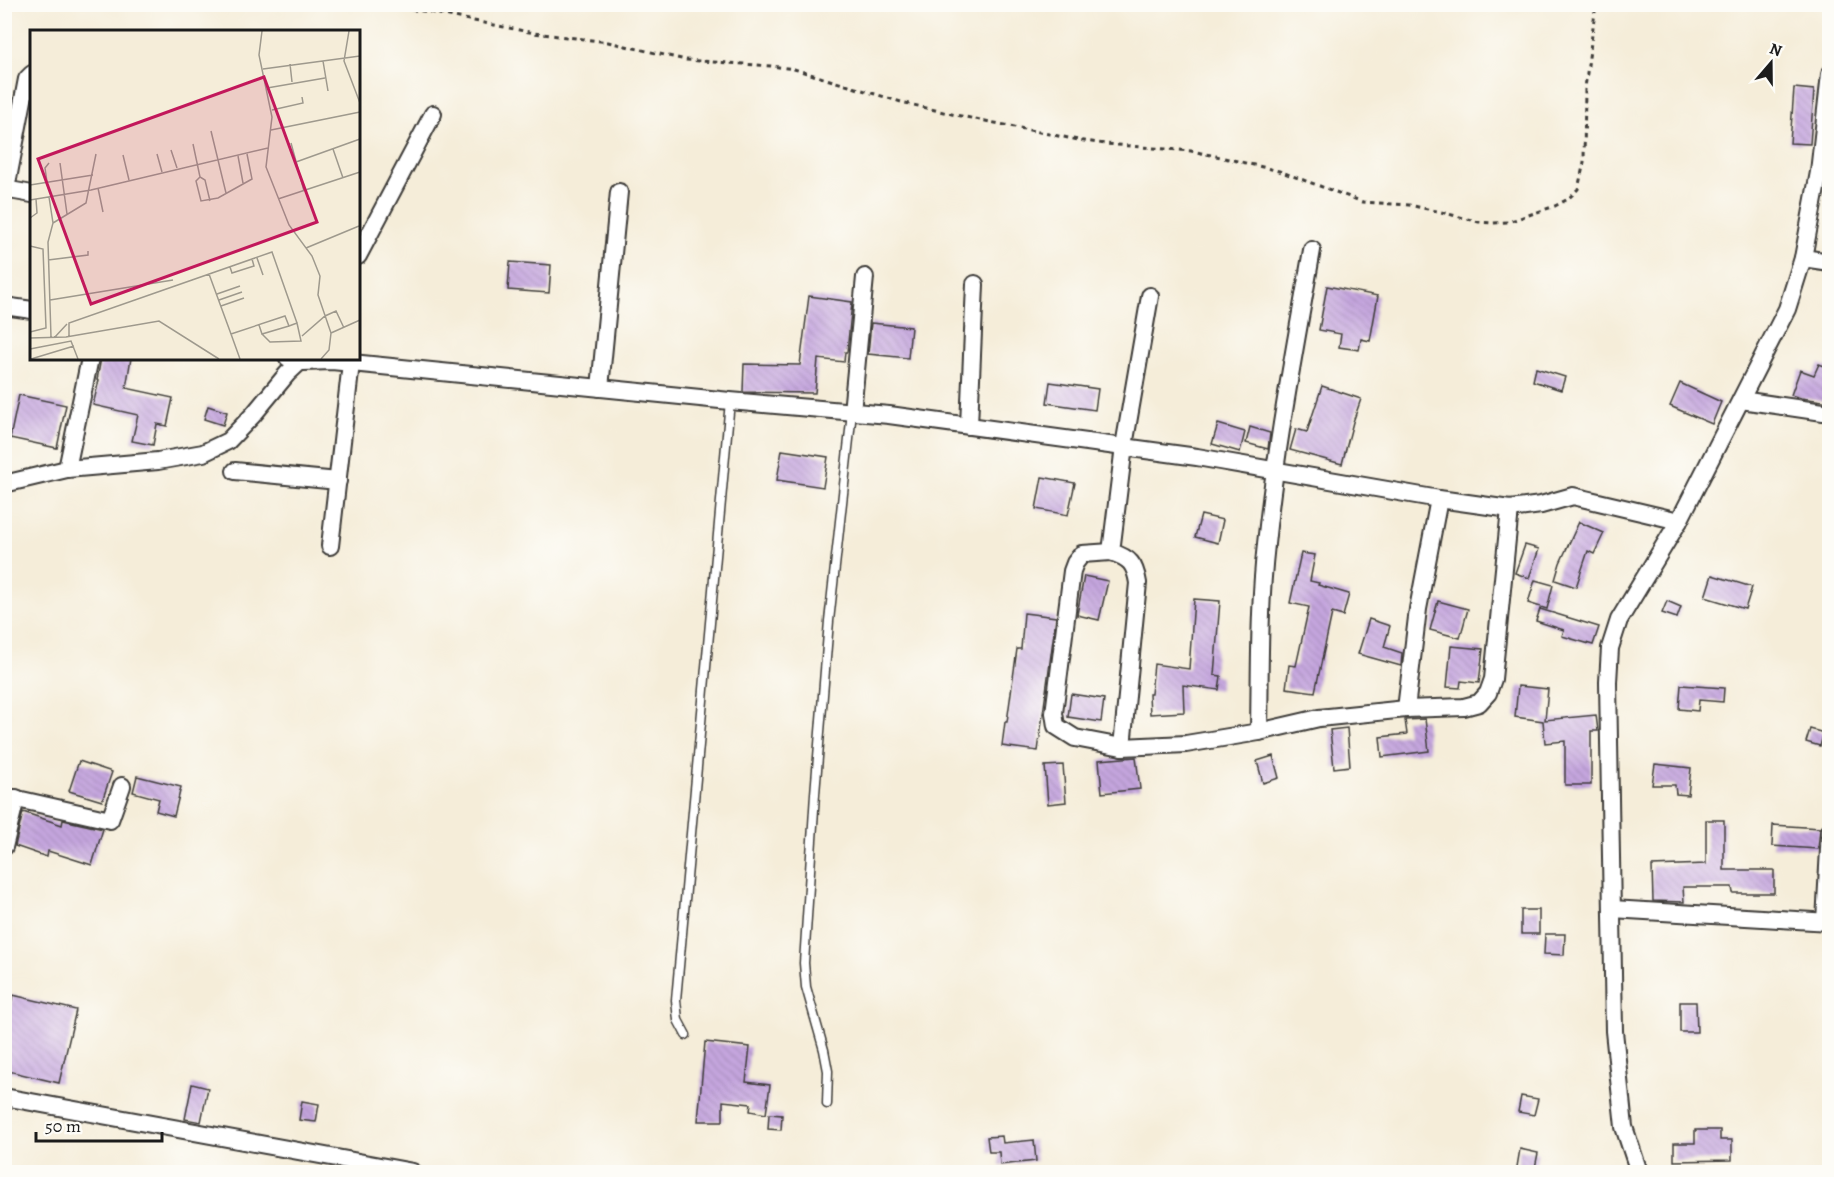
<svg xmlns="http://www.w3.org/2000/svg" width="1834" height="1177" viewBox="0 0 1834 1177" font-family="Alegreya,serif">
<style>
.building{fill:url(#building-back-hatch)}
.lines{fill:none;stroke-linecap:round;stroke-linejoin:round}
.lane-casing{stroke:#3d3b38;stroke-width:11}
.street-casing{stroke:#3d3b38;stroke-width:20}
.path{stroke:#3d3b38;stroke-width:3;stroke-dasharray:4.5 4.5;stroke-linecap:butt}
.lane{stroke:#fff;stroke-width:8}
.street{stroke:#fff;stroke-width:16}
.inset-road{fill:none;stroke:#9e998d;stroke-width:1.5}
.view{fill:#c2185b;fill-opacity:0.15;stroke:#c2185b;stroke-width:3}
.inset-edge{fill:none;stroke:#1c1c1c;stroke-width:3}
</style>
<defs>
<pattern id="building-back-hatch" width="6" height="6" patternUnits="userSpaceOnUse" patternTransform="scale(1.5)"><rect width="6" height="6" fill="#c5a6de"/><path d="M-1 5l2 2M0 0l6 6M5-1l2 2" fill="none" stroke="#a98ebe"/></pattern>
</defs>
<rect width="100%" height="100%" fill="#fdfcf7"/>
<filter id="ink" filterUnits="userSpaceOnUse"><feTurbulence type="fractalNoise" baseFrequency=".0167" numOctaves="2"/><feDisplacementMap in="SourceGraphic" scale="12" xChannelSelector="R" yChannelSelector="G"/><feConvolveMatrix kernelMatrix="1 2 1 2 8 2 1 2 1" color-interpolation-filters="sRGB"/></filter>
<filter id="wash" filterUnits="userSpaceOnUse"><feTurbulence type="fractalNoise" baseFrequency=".008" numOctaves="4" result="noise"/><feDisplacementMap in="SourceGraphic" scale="24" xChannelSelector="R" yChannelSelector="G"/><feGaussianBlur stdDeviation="1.35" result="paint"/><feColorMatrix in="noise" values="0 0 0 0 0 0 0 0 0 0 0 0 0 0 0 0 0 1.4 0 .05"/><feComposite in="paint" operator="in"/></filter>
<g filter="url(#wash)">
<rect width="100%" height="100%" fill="#f5edd9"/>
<g id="blocks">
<g class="building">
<polygon points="1794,88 1814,90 1810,144 1790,143"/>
<polygon points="510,262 551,265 549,293 508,290"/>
<polygon points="1327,286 1378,296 1370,341 1361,339 1359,350 1339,347 1341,334 1319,330"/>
<polygon points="809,296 852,302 847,352 845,352 844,362 818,359 815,393 743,392 744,364 800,365"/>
<polygon points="871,323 911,327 908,358 868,354"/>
<polygon points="101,358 131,358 126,388 173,398 167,426 157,424 153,445 132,441 138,415 93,405 99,380 97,380"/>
<polygon points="1819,364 1830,368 1830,402 1801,398 1791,395 1800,370 1814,375"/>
<polygon points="1536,368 1565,377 1561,390 1533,381"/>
<polygon points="1050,382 1098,389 1095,410 1047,403"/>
<polygon points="1680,383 1721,402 1712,424 1670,406"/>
<polygon points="1322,386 1361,399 1353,422 1342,464 1290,450 1296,429 1307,432"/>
<polygon points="19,395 66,405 57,448 10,438"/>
<polygon points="208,406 227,412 223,425 204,419"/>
<polygon points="1218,424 1245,432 1240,452 1212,444"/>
<polygon points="1250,427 1270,433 1268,449 1246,443"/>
<polygon points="782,450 828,457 823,487 777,480"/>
<polygon points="1042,477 1075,483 1068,515 1036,509"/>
<polygon points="1201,515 1223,520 1218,543 1195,537"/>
<polygon points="1579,522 1604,533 1594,554 1588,551 1576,587 1555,580 1560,563"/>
<polygon points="1525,545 1539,549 1529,578 1515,573"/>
<polygon points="1301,553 1315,555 1310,581 1319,583 1318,585 1349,594 1343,616 1332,613 1315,692 1286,688 1289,665 1296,666 1309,607 1290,603"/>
<polygon points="1712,575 1752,587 1745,609 1705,597"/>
<polygon points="1084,576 1108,581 1099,620 1077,615"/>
<polygon points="1535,580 1553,585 1547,609 1528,603"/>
<polygon points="1194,599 1220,601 1214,675 1221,676 1219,690 1183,685 1184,712 1150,714 1149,694 1151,694 1154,664 1189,669"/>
<polygon points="1438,601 1468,609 1460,638 1430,630"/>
<polygon points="1667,601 1681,607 1677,618 1662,613"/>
<polygon points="1540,609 1599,627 1593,645 1562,636 1564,630 1536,621"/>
<polygon points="1024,613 1056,617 1038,751 1002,746 1005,722 1007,722 1017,649 1021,649"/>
<polygon points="1369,619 1390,626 1384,647 1402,653 1401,666 1358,654"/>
<polygon points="1451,646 1483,649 1479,683 1461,681 1460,688 1447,687"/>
<polygon points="1681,685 1724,688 1723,702 1699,700 1698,711 1679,709"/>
<polygon points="1518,686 1548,689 1545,720 1596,715 1598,731 1591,731 1591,785 1565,785 1565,741 1545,743 1543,721 1515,717"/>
<polygon points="1071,694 1104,699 1101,722 1068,717"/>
<polygon points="1425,719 1429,751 1382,757 1380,737 1407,734 1405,720"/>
<polygon points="1347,728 1350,766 1334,768 1330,730"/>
<polygon points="1810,729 1824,733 1820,746 1806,742"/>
<polygon points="1273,756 1279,778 1263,783 1257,761"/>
<polygon points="1136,757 1140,789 1102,793 1099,760"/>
<polygon points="79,761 112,772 102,801 69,791"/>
<polygon points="1655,764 1691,768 1688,795 1676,794 1675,785 1652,785"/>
<polygon points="1063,765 1066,802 1048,804 1045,766"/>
<polygon points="137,776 181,787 174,816 156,811 159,799 133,792"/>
<polygon points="23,812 62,825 63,820 103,829 92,865 48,851 47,857 15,846"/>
<polygon points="1706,820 1724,820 1724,870 1774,870 1774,893 1733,893 1732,887 1683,887 1684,902 1653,901 1652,866 1706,864"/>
<polygon points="1773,825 1820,828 1818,849 1772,846"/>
<rect x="1521" y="910" width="18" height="24"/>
<polygon points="1545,934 1565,934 1564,955 1544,954"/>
<polygon points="13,995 76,1010 59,1083 4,1070 4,1032"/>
<polygon points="1680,1002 1696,1002 1697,1032 1680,1032"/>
<polygon points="705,1042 750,1047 746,1082 770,1085 766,1114 750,1111 751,1104 723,1101 723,1121 698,1121"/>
<polygon points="192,1084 208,1088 201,1122 185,1119"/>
<polygon points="1521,1096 1538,1099 1534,1115 1518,1112"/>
<polygon points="302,1101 319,1104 316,1122 299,1120"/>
<polygon points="769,1114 782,1115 781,1130 768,1129"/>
<polygon points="1695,1130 1720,1130 1720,1140 1732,1140 1732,1160 1674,1161 1674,1143 1695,1143"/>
<polygon points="1002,1136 1003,1143 1034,1140 1036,1161 1000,1165 999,1152 989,1152 987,1137"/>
<polygon points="1520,1149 1538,1153 1534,1173 1516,1173"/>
</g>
</g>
</g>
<g filter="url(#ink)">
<use href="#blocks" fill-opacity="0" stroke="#3d3b38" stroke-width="1.5"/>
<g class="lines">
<defs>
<g id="lane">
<polyline points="686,1035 678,1020 676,1000 730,401"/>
<polyline points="827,1104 828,1071 824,1050 806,987 804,963 815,794 829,621 852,412"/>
</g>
<g id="street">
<polyline points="4,189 32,194"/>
<polyline points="6,189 27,79 32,74"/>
<polyline points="358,256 433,114"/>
<polyline points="1803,258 1830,262"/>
<polyline points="4,306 32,310"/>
<polyline points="288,358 303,362 332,361 730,401 889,415 1197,457 1439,499 1510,509 1541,505 1573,496 1679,521"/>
<polyline points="600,388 619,192"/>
<polyline points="1741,400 1830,413"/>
<polyline points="852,412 865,277"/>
<polyline points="969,426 975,284"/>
<polyline points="67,469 90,358"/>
<polyline points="235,471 338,481"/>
<polyline points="4,484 67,469 158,461 203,453 228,441 253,415 287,374 304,358"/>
<polyline points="330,546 351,363"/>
<polyline points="1111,552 1082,554 1075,563 1072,571 1054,713 1056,726 1075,738 1122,747 1186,744 1259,732 1319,718 1406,709 1464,707 1479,703 1488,693 1493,679 1510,509"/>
<polyline points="1406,709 1418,609 1439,499"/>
<path d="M 1259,732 C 1260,669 1259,606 1266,544 C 1276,445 1295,348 1312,250"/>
<path d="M 1122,747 L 1138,583 C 1135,564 1130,558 1111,552 L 1124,446 L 1150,296"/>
<polyline points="4,796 110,820 122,786"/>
<polyline points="4,847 16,798"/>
<polyline points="1612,909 1830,922"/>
<polyline points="1825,921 1830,831"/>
<polyline points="4,1097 413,1172"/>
<polyline points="1639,1172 1624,1127 1614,1031 1608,682 1610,648 1619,620 1679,521 1787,309 1803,258 1819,172 1830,74"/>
</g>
</defs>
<use href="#lane" class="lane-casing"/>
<use href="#street" class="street-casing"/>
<polyline class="path" points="358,4 424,11 534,33 608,42 686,60 771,66 794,69 901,102 956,115 1078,140 1105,144 1191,151 1216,156 1279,171 1363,202 1409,205 1441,212 1479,222 1493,223 1508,222 1555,206 1568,199 1578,189 1584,162 1585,88 1596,4"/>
<use href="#lane" class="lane"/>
<use href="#street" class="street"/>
</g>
</g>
<g transform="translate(30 30)">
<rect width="330" height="330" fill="#f5edd9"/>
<path class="inset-road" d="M 232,1 L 229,25 L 242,87 L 236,137 L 259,195 L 282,226 L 290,246 L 288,265 L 301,303 L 299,320 L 291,329M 319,1 L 314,31 L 330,73M 293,31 L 298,61M 260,34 L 262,52M 233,39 L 330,26M 237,58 L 295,48M 242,80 L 273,73 L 272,67M 241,100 L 330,82M 181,101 L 196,163M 261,113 L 274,161M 163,114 L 170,147 L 175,150 L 180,171M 303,119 L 313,148M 141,120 L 147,138M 127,124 L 132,142M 93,125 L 99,150M 208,126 L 213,153M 266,132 L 330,109M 30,133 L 37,184M 170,147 L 166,151 L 171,171 L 188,168 L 222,149 L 217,124M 17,152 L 15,138 L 19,133M 0,155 L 63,145M 68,158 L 73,182M 19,167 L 23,193 L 18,212 L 21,307M 248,169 L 330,142M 0,170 L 61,160 L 238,118M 0,188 L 7,183 L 6,169M 23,193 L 56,173 L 66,124M 0,216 L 13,219 L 16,298 L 0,302M 276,218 L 329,196M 227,228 L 233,245M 18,230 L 58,225 L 58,221M 200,237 L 202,243 L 224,236 L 222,229M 179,244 L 201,304M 187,264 L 210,256M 20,270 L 143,250M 189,270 L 212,262M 191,276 L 214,268M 229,295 L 232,304 L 259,296M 301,303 L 330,290M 232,304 L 240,312 L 271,311 L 267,293M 39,306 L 39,293 L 242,222 L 267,293 L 259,296 L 255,286 L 201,304 L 210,329M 272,306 L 295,286 L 306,281 L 314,298M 0,308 L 36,307 L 129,291 L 189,329M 24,308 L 37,294M 0,319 L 41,311 L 48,329M 1,329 L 44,316"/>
<path class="view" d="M 234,47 L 287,192 L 61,274 L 8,129 Z"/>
<rect width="330" height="330" class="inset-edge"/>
</g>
<rect width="1834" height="1177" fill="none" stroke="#fdfcf7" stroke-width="24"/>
<g transform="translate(1771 63) rotate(20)" stroke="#fdfcf7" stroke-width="4.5" paint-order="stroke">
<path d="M0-4.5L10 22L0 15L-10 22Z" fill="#1c1c1c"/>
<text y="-9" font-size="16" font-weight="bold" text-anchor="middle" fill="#1c1c1c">N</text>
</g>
<path d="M36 1132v9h126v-9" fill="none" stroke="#1c1c1c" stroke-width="3"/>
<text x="45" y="1132" font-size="18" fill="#1c1c1c" stroke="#fdfcf7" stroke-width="4.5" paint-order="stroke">50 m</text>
</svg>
